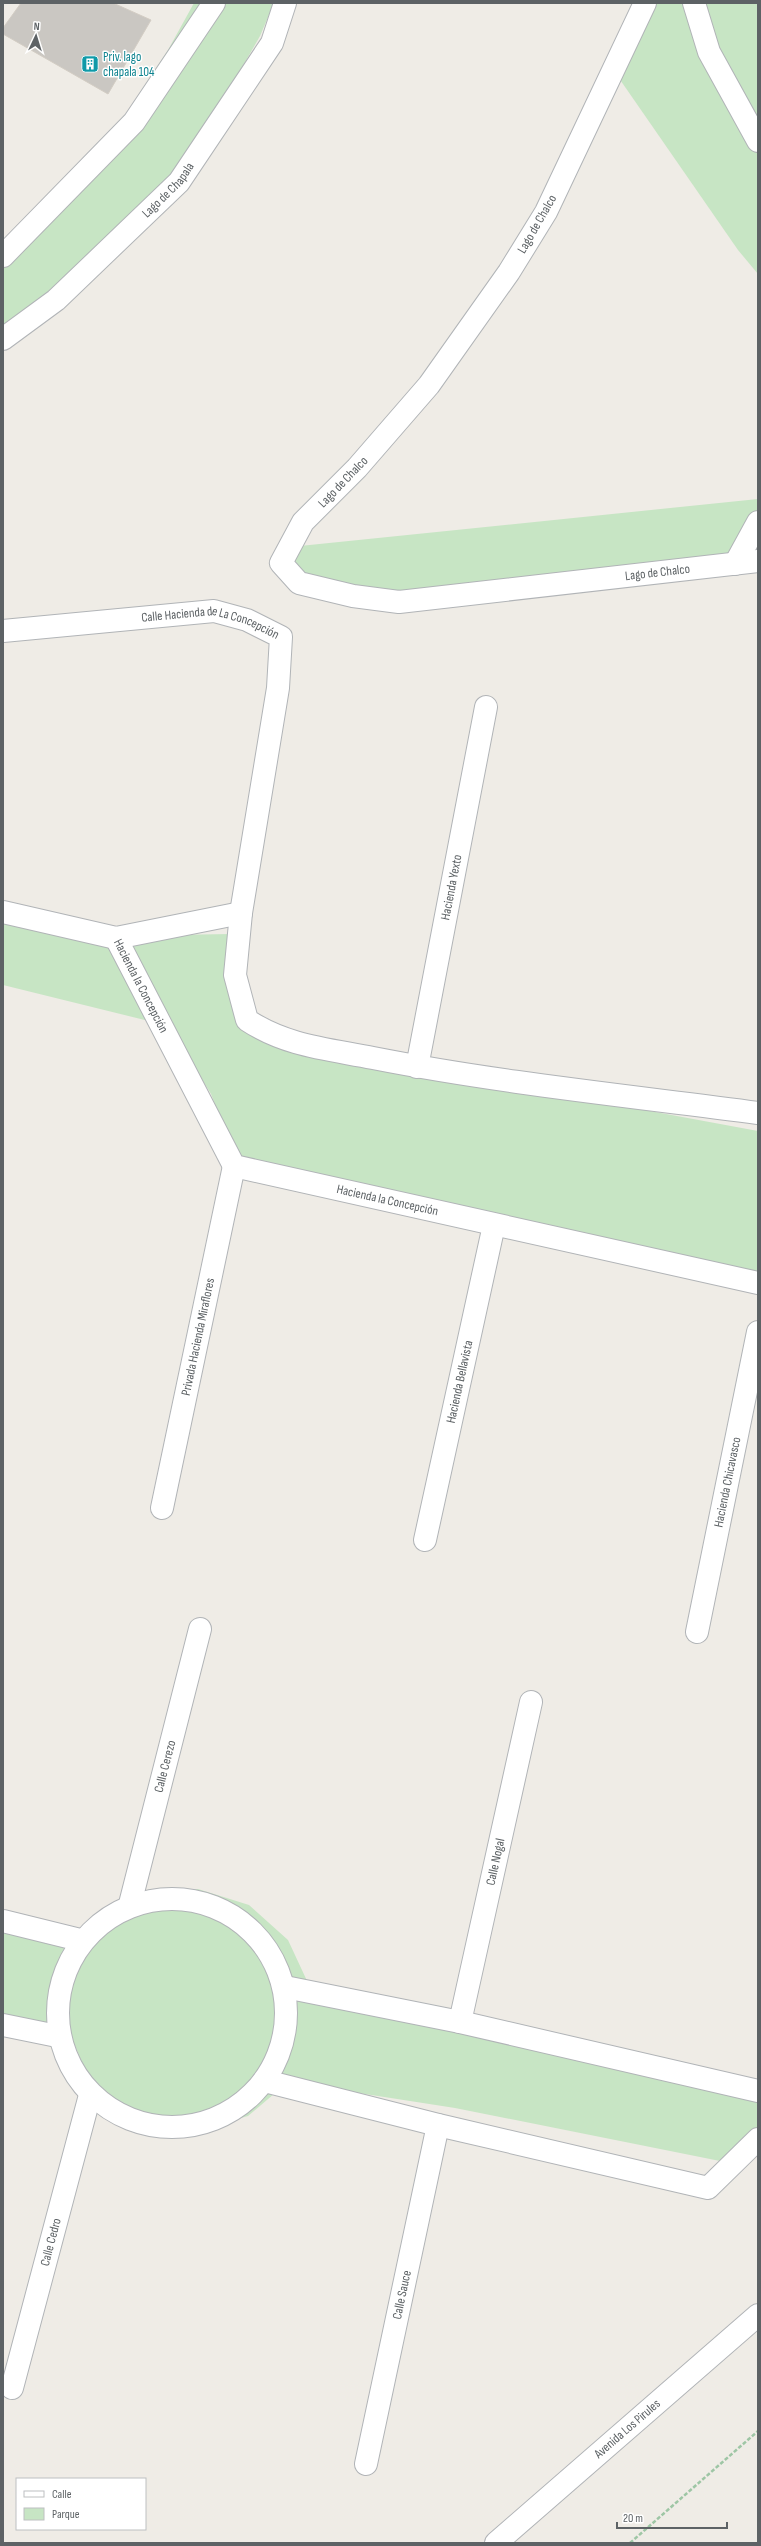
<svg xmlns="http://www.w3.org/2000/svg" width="761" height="2546" viewBox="0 0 761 2546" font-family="'Sofia Sans Condensed',sans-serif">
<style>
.green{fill:#c7e5c4}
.building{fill:#cac7c2;stroke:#d3cdc4}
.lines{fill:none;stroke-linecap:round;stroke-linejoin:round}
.minor-casing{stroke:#b1b4b7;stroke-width:24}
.path{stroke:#9ec6a5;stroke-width:2.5;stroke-dasharray:4 2;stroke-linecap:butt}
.minor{stroke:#fff;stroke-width:22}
.labels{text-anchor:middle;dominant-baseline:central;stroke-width:3;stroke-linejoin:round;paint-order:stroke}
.culture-label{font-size:13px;fill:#0d838f;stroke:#fff;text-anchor:start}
.street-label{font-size:13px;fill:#5d6265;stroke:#fff}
</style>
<rect width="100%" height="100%" fill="#efece6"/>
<g class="green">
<polygon points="194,3 274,3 260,36 220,106 162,190 3,336 3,250 115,131 168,50"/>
<polygon points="645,3 758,3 758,274 738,250 614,71"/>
<polygon points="758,499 758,522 735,564 399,602 299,583 290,547"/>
<polygon points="3,913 110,936 231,934 241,1018 417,1068 758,1131 758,1278 237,1162 211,1094 169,1026 3,985"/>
<polygon points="198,1889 249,1905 288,1940 308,1983 758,2099 758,2130 725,2162 455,2108 288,2082 248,2116 199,2130 148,2124 105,2097 86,2072 71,2036 3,2022 3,1915 94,1934 147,1897"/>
</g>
<polygon class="building" points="21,3 113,3 151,20 108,94 3,34 3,28"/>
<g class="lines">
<defs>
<g id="minor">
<path id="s1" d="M 645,3 L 546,212 L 509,272 L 429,385 L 357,468 L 303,522 L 281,563 L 299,583 L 353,596 L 399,602 L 758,561"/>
<polyline points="694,3 709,52 758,141"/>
<polyline points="3,256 134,122 214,3"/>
<path id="s2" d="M 3,339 L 56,300 L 179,182 L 272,43 L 285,3"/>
<polyline points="735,564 758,522"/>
<path id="s3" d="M 3,631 L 214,611 L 247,620 L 281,637 L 278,688 L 241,913 L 235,975 L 247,1020 C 286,1046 328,1049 373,1058 C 500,1083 630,1096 758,1113"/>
<polyline points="3,912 116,938 241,913"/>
<path id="s4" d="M 116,938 L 234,1166 L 758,1283"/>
<path id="s5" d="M 417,1067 L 486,707"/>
<path id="s6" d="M 162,1508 L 234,1166"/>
<path id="s7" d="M 425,1540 L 494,1225"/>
<path id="s8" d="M 697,1632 L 758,1332"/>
<circle cx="172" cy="2013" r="114"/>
<path id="s9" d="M 130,1904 L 200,1629"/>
<polyline points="3,1921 80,1940"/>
<polyline points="285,1987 460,2022 758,2091"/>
<path id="s10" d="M 460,2022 L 531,1702"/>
<polyline points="3,2025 57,2036"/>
<polyline points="265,2081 438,2125 708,2188 758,2139"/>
<path id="s11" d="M 12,2388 L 90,2095"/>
<path id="s12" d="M 366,2464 L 438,2125"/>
<path id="s13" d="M 496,2543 L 758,2315"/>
</g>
</defs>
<use href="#minor" class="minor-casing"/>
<polyline class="path" points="630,2543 758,2431"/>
<use href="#minor" class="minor"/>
</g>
<defs>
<symbol id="building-square" viewBox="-11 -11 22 22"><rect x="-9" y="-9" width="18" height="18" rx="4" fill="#0f9aa8" stroke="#fff"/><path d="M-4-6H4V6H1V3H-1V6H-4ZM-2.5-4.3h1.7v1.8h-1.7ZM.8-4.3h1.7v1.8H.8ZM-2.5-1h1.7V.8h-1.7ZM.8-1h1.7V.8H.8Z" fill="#fff"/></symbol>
</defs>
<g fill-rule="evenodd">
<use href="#building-square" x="80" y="54" width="20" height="20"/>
</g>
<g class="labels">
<g class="culture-label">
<text x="103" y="57">Priv. lago<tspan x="103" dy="15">chapala 104</tspan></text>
</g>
<g class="street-label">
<text stroke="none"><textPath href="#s2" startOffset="223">Lago de Chapala</textPath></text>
<text transform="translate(537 224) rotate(-60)">Lago de Chalco</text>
<text transform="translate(343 482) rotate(-46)">Lago de Chalco</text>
<text stroke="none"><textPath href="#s1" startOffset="1062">Lago de Chalco</textPath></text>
<text stroke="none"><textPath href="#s3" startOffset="210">Calle Hacienda de La Concepción</textPath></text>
<text stroke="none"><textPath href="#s5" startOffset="183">Hacienda Yexto</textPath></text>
<text stroke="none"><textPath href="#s4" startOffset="54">Hacienda la Concepción</textPath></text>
<text stroke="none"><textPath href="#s4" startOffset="414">Hacienda la Concepción</textPath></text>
<text stroke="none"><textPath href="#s6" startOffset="175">Privada Hacienda Miraflores</textPath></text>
<text stroke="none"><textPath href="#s7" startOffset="162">Hacienda Bellavista</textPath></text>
<text stroke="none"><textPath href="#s8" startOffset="153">Hacienda Chicavasco</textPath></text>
<text stroke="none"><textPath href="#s9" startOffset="142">Calle Cerezo</textPath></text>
<text stroke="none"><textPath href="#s10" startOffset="164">Calle Nogal</textPath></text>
<text stroke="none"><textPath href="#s11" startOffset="151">Calle Cedro</textPath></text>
<text stroke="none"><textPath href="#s12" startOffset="173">Calle Sauce</textPath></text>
<text stroke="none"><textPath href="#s13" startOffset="174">Avenida Los Pirules</textPath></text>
</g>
</g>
<rect width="761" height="2546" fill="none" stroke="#5d6265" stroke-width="8"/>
<rect x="16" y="2478" width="130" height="52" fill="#ffffff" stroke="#bec0c1"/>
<rect x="24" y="2491" width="20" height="6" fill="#ffffff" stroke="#bec0c1"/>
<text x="52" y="2498" font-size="12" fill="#5d6265">Calle</text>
<rect x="24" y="2508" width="20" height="12" fill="#c7e5c4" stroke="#bec0c1"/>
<text x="52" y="2518" font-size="12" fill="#5d6265">Parque</text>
<g transform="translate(36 36) rotate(4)" stroke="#ffffff" stroke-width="3" paint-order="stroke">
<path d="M0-3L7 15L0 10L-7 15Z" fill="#5d6265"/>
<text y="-6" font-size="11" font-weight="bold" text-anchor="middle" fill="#5d6265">N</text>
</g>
<path d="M617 2522v6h110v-6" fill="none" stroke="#5d6265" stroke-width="2"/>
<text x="623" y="2522" font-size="12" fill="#5d6265" stroke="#ffffff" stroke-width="3" paint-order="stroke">20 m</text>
</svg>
